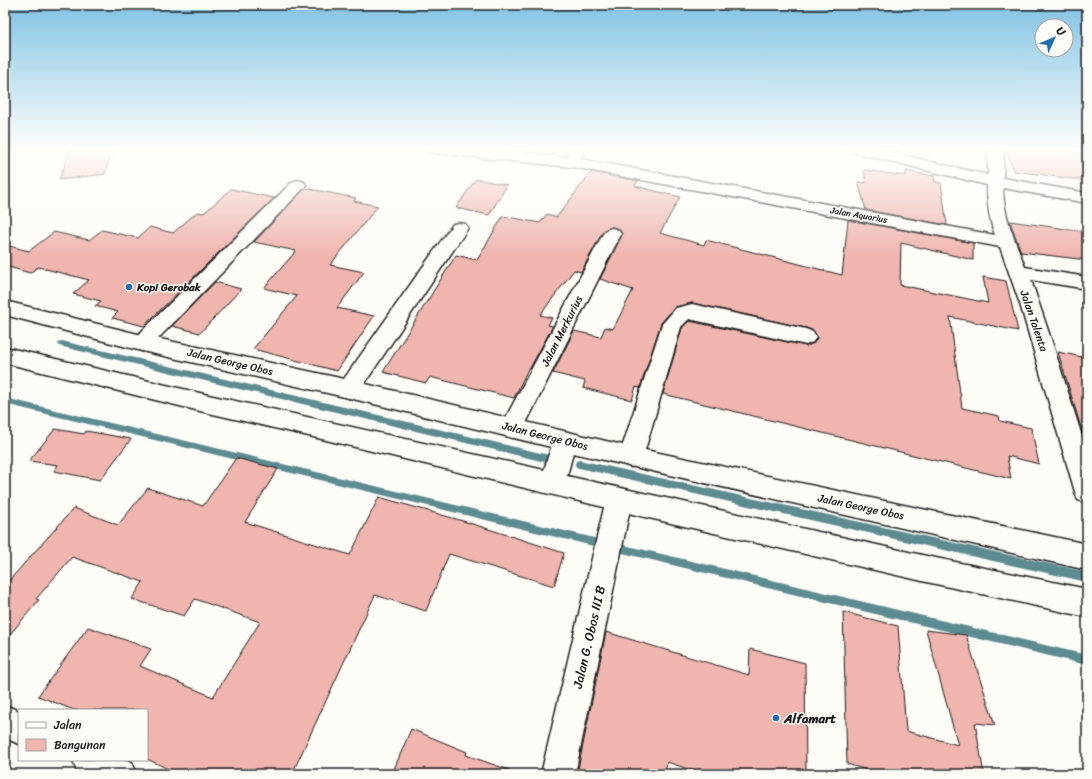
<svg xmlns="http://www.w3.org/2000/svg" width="1092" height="779" viewBox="0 0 1092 779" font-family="Sriracha,sans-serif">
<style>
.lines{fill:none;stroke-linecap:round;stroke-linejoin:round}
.stream{fill:#5c8c91;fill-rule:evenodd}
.building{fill:#f0b5af;stroke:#1c1c1c}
.minor-casing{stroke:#1c1c1c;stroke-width:3}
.major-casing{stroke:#1c1c1c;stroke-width:3}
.minor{fill:#fdfcf7;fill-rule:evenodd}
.major{fill:#fdfcf7;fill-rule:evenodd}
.poi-dot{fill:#1f6fb2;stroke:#fdfcf7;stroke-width:1.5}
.labels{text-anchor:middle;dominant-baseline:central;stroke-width:3;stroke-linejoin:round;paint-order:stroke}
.far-street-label{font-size:9px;fill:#1c1c1c;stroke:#fdfcf7}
.poi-label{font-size:11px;font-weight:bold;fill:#1c1c1c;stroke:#fdfcf7;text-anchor:start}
.street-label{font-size:11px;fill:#1c1c1c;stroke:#fdfcf7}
.near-street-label{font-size:13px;fill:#1c1c1c;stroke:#fdfcf7}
.near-poi-label{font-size:13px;font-weight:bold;fill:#1c1c1c;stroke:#fdfcf7;text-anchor:start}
</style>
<rect width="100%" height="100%" fill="#fdfcf7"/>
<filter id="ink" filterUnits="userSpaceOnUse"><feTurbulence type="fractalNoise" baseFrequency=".025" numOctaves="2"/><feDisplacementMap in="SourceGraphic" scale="8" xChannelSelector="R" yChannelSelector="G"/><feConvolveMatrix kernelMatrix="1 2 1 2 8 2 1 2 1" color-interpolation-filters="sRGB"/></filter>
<g filter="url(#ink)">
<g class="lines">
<g class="stream">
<polygon points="62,341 545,454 548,455 549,458 548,461 545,462 59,346 58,344 59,342"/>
<polygon points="5,398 1087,655 1087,665 5,404"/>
<polygon points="579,460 1087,572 1087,582 579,468 576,467 575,464 576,461"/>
</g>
</g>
<g class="building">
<polygon points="71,148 113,148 105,174 59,180"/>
<polygon points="1005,148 1078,148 1087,166 1087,181 1014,171"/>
<polygon points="864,170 906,176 906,171 934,176 935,182 941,183 947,225 866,210 858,182 866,183"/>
<polygon points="591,172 638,181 635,186 680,197 660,233 704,245 706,240 842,275 848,220 973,243 973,260 901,243 900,285 988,303 983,277 1006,281 1018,331 950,317 962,408 999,416 1000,421 1031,428 1039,464 1007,456 1011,479 663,394 682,328 689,321 806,346 814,343 817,338 814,331 806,328 692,303 675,307 661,323 640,388 636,387 632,400 583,388 585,381 553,373 574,331 601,337 605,327 613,329 633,290 600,279 622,235 619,229 612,227 606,229 602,233 581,272 574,270 540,315 552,318 548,325 553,326 530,368 529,367 514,398 430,377 426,383 383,372 456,255 477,260 503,216 540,223 547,214 557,217"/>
<polygon points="476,179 507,185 489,215 456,208"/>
<polygon points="305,188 356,198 354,201 378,206 330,265 364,272 337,308 374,316 337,371 253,349 297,296 264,288 296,251 254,242"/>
<polygon points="231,189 274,198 144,326 112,318 118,312 95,306 101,301 73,294 89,280 38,267 30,273 5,266 5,245 29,251 54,232 89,240 102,230 138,238 150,227 173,233 197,212 204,213"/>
<polygon points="1010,221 1087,232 1087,260 1021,252"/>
<polygon points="215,282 241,289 200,333 172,326"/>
<polygon points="1058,352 1087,358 1087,433 1083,434"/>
<polygon points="55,429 84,434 86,431 131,439 100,480 54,471 58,465 29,461"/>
<polygon points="236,458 278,469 245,522 350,555 379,497 463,521 564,553 554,586 449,554 426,611 375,595 292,774 179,774 147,759 147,710 74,710 38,696 88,627 151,649 140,666 213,697 260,622 195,599 184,616 132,599 143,582 72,557 36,599 39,600 5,640 5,585 74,508 118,525 148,488 203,506"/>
<polygon points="843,612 898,626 906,731 958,745 926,630 966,635 995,725 975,723 984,774 880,774 847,764"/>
<polygon points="606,632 749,675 750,649 805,663 806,774 703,774 667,762 665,774 577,774"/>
<polygon points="411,729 467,752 466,755 512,771 511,774 392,774"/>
</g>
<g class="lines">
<defs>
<g id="minor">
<path d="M 425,148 L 478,148 L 567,157 L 571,148 L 585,148 L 581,159 L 995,235 C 989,219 987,202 987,185 L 848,151 L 845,148 L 872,148 L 988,175 L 988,148 L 1004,148 L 1003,178 L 1087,193 L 1087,203 L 1003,188 C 1003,216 1016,242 1025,267 L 1087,277 L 1087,289 L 1031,280 L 1054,348 L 1087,452 L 1087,503 L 1078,500 L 1075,492 L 1020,304 L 1000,247 L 572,167 L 433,153 L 428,151 Z"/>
<polygon points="298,180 304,182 306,185 304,188 149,348 142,351 135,348 132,343 135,338 292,182"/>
<polygon points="459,223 465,224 468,228 357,395 349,398 341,395 338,389 341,383 453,224"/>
<polygon points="612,228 618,230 621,234 520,435 512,438 504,435 500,428 504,421 603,234 606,230"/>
<polygon points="692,304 806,329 813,332 816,337 813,342 806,345 689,319 681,327 643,457 639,464 631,467 623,464 619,457 662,324 676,308"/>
<polygon points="619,488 628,491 632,499 575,774 541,774 606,499 610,491"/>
<polygon points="5,705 19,711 19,744 5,738"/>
<polygon points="73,760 126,760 132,762 137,774 83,774 77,772"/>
</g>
<polygon id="major" points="5,301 142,335 349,380 631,447 1087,544 1087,570 573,453 567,476 931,557 1087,589 1087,617 931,583 649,518 326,440 204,412 5,363 5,347 204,394 544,470 551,447 349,398 142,351 5,315"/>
</defs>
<use href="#minor" class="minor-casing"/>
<use href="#major" class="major-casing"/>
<use href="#minor" class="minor"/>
<use href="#major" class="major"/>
</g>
</g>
<linearGradient id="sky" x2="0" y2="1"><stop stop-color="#81c2e4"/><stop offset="0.58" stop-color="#fefefb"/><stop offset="1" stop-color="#fefefb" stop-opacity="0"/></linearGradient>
<rect width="1092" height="257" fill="url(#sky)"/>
<g class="poi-dot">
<circle cx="129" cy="287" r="4"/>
<circle cx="776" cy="718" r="4"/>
</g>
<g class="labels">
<g class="far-street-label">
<text transform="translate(859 215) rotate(10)">Jalan Aquarius</text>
</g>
<g class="poi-label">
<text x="137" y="287">Kopi Gerobak</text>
</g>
<g class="street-label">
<text transform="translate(1034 321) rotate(71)">Jalan Talenta</text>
<text transform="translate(562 331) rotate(-63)">Jalan Merkurius</text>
<text transform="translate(230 362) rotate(13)">Jalan George Obos</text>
<text transform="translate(545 436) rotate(14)">Jalan George Obos</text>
<text transform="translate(861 507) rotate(12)">Jalan George Obos</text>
</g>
<g class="near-street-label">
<text transform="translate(589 637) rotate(-77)">Jalan G. Obos III B</text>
</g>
<g class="near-poi-label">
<text x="784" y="718">Alfamart</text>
</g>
</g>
<rect width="1092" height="779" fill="none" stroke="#fdfcf7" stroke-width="20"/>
<rect x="10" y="10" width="1072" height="759" fill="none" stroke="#1c1c1c" stroke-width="1.5" filter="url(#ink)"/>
<rect x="18" y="709" width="130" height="52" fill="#fdfcf7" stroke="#a3a29f"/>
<rect x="26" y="722" width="20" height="6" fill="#fdfcf7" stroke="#a3a29f"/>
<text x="54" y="729" font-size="12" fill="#1c1c1c">Jalan</text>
<rect x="26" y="739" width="20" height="12" fill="#f0b5af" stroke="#a3a29f"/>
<text x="54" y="749" font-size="12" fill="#1c1c1c">Bangunan</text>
<g transform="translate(1054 38) rotate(45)"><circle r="19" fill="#fdfcf7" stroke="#a3a29f"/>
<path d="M0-3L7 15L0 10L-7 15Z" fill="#1f6fb2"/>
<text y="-6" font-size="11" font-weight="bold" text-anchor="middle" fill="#1c1c1c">U</text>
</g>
</svg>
